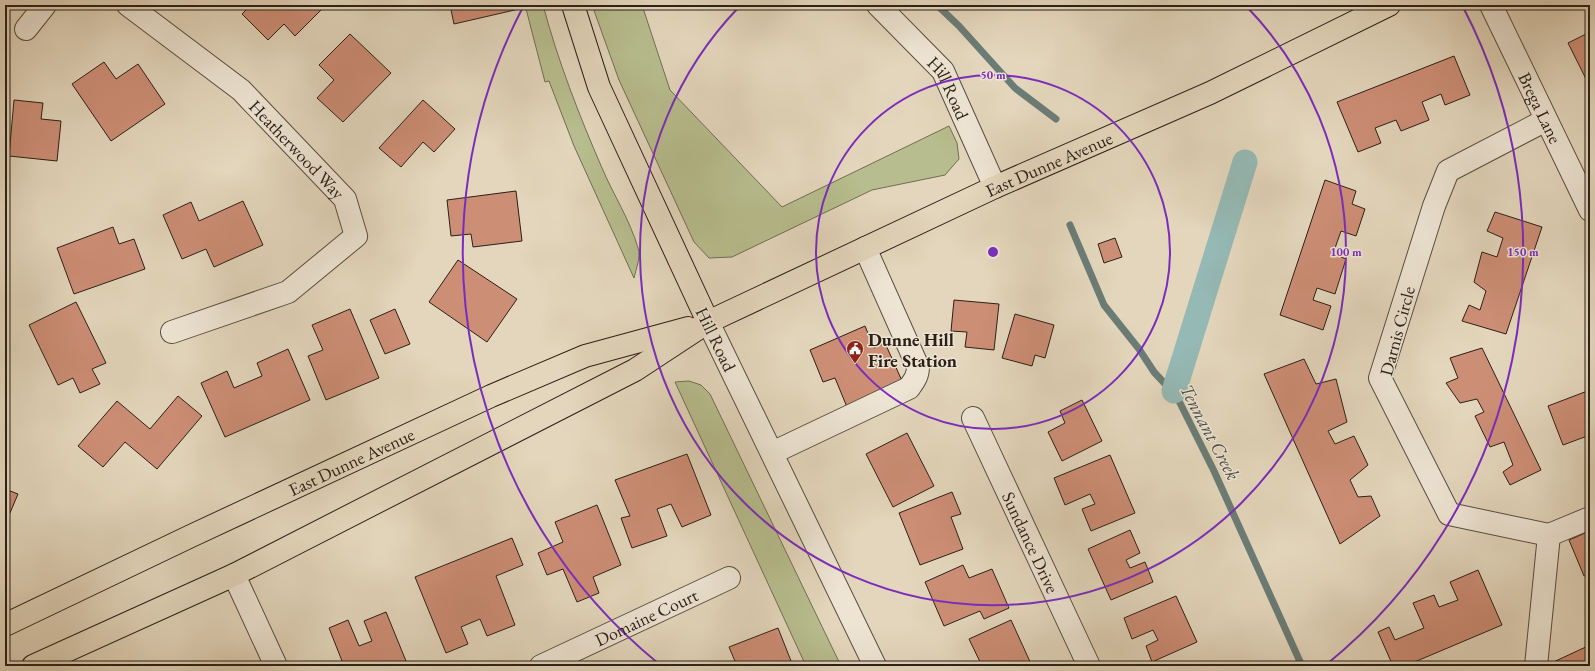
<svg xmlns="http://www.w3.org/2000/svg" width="1595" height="671" viewBox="0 0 1595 671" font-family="'EB Garamond',serif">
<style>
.green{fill:#b7bd8e;stroke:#716e53}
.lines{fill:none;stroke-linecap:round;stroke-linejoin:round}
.stream{stroke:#6b7c76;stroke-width:7}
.canal{stroke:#95b9b4;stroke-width:25}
.building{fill:#cd8e76;stroke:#2b2018}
.minor-casing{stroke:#594e41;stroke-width:24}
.major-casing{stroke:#2b2018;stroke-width:24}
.minor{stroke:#ede4d3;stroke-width:22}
.major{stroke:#e3d6bc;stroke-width:22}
.ring{fill:none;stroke:#7b2cbf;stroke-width:2}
.labels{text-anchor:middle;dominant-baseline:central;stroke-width:3;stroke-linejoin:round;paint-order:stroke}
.street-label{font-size:18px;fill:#2b2018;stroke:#ede4d3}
.poi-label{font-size:18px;font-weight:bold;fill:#2b2018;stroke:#ede4d3;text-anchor:start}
.water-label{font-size:19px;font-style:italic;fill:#4b4e47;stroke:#ede4d3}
.centre{fill:#7b2cbf;stroke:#ede4d3;stroke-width:2}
.ring-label{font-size:12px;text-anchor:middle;font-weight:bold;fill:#7b2cbf;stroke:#ede4d3;stroke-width:3;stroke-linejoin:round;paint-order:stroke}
</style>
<rect width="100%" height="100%" fill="#e3d6bc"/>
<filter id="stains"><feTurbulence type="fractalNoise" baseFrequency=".005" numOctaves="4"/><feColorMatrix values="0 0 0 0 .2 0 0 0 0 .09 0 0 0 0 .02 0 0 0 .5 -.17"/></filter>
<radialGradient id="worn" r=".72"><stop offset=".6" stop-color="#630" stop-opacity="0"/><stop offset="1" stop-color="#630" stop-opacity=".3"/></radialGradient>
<g class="green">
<path d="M 525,5 L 543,5 C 558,61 579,115 602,168 C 613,194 630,220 638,248 C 641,257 636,269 634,278 L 574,146 L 549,81 L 545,82 Z"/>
<polygon points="592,5 642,5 670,90 782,207 949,126 957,143 959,159 945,175 872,190 732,257 709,258 694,242 619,80"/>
<polygon points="689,381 701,385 710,394 841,666 806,666 675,382"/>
</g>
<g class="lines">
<g class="stream">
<polyline points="937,5 959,26 1015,88 1056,119"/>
<polyline points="1070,225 1104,305 1139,349 1154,372 1167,386 1174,391 1214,471 1302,666"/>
</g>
<polyline class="canal" points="1174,391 1245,162"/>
</g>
<g class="building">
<polygon points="251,5 324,5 325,6 295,36 284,24 268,40 242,14"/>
<polygon points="450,5 518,5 519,9 454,24"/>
<polygon points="1590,32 1590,87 1568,43"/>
<polygon points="350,34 391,73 343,122 317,98 334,80 319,65"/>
<polygon points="1454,56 1470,95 1445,105 1441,94 1422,102 1429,120 1401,131 1396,120 1375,128 1381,143 1358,152 1337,102"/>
<polygon points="104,62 116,79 138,64 165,104 111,141 72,84"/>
<polygon points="14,100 43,103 41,119 61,121 57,161 9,156"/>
<polygon points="423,100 455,129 434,152 423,142 401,167 379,148"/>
<polygon points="1325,180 1356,191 1352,204 1365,209 1356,236 1341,231 1333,254 1346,259 1335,294 1317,288 1313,300 1331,306 1323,330 1280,315"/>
<polygon points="516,191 522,241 473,247 471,234 451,236 447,200"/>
<polygon points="243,201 263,245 214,267 206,249 182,259 163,215 191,202 199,221"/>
<polygon points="1495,212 1542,227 1506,334 1462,321 1469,305 1480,310 1486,291 1474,282 1482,252 1497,257 1503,238 1487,231"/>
<polygon points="113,227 119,244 134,239 145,269 74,294 57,248"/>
<polygon points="1115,238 1122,257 1104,263 1098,244"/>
<polygon points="458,260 517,299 487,342 429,302"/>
<polygon points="954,300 999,304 994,350 965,347 967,332 951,331"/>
<polygon points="76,302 106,363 92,369 100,384 80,393 73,378 58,385 29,325"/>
<polygon points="350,309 379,378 326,400 308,356 323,350 312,325"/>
<polygon points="395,309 410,344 385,354 370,320"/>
<polygon points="1015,314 1054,325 1045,358 1035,355 1032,366 1002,358"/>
<polygon points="865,326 874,348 885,343 903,383 847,407 835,378 823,382 810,350"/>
<polygon points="1482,348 1541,470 1510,485 1503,472 1513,465 1504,442 1490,447 1475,416 1484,412 1477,399 1460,403 1446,383 1458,378 1450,358"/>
<polygon points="288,349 310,400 225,437 201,383 227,371 234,388 262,376 257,363"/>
<polygon points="1304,359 1316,384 1336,379 1347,422 1328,431 1335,444 1354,436 1368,465 1350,480 1358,497 1371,496 1380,516 1340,544 1264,374"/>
<polygon points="1590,390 1590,435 1563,445 1548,406"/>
<polygon points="178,396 202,416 157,469 125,442 103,467 78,446 117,401 150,429"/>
<polygon points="1082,400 1102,441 1062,461 1048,432 1065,423 1060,411"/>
<polygon points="907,433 934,486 893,507 866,454"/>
<polygon points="687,454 711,515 682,527 671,504 657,509 667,536 632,548 621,518 630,516 615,480"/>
<polygon points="1110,455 1135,513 1091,531 1082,509 1095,504 1090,494 1065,505 1054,478"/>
<polygon points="5,489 18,494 7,520 5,519"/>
<polygon points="952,492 961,514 951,517 963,549 920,565 899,513"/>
<polygon points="597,505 621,565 593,577 599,593 577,602 563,569 547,575 538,553 563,542 555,522"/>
<polygon points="1130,530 1140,553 1126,560 1130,568 1145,562 1153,582 1111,600 1088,549"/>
<polygon points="1590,531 1590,574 1584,576 1569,540"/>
<polygon points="512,538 523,565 496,576 515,625 487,636 480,619 461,627 468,644 446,653 415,577"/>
<polygon points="963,565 969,578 992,569 1009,608 984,619 980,611 944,626 925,582"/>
<polygon points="1478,570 1502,625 1405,666 1393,666 1378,632 1389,627 1395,640 1424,628 1413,603 1434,595 1439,607 1458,600 1450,582"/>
<polygon points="1176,596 1197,642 1152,662 1146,646 1158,640 1153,630 1132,639 1124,618"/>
<polygon points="386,612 406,661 394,666 344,666 329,628 348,620 359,646 372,641 364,621"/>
<polygon points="1011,620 1032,666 982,666 969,639"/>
<polygon points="778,628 793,666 737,666 729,647"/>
<polygon points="1590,645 1590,666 1547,666 1547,665"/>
</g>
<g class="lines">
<defs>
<g id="minor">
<path id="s1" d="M 128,5 L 241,90 L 345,199 L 356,236 L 288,292 L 172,332"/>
<path id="s2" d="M 878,5 L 943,71 L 995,187"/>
<path id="s3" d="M 1491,5 L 1590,210"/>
<polyline points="26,29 45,5"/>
<polyline points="1546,120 1448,171 1434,206 1380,378 1449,514 1549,535 1590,518"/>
<polyline points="708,322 875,666"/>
<path id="s4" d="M 973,418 L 1089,666"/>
<path d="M 772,453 L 909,388 C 914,381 918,376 918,367 L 865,248"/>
<polyline points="234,575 276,666"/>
<path id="s5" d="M 541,666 L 729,578"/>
<polyline points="1536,666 1549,535"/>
</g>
<g id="major">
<polyline points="573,5 599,87 708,322"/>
<path id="s6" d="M 5,625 L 191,536 L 491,396 L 585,356 L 688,328"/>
<path id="s7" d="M 33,666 L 234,575 L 635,370 L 708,322 L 995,187 L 1210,93 L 1389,5"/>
</g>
</defs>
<use href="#minor" class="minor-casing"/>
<use href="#major" class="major-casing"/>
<use href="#minor" class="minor"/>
<use href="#major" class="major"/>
</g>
<g class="ring">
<circle cx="993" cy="252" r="177"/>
<path d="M1247 7A353 353 0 1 1 739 7"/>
<path d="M659 664A530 530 0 0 1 523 7M1463 7A530 530 0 0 1 1327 664"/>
</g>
<defs>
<symbol id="civic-pin" viewBox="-11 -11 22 30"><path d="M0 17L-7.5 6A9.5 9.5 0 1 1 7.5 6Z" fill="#8f2418" stroke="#ede4d3"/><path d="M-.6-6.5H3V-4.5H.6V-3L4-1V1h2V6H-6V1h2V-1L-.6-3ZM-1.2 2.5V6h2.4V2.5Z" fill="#fff"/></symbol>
</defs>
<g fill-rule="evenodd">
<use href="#civic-pin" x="845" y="339" width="20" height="27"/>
</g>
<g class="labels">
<g class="street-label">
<text stroke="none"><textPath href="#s2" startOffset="110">Hill Road</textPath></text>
<text stroke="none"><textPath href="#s3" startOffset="114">Brega Lane</textPath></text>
<text stroke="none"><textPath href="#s1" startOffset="223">Heatherwood Way</textPath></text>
<text stroke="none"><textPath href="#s7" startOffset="1134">East Dunne Avenue</textPath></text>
<text transform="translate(1397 331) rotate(-75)">Darnis Circle</text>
<text transform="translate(716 339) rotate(64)">Hill Road</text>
<text stroke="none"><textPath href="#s6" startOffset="383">East Dunne Avenue</textPath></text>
<text stroke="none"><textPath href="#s4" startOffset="137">Sundance Drive</textPath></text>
<text stroke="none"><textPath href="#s5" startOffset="116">Domaine Court</textPath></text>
</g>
<g class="poi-label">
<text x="868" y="339">Dunne Hill<tspan x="868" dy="21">Fire Station</tspan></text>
</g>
<g class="water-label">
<text transform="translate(1210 432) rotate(62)">Tennant Creek</text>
</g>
</g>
<circle cx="993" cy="252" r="6" class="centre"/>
<g class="ring-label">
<text x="993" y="79">50 m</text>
<text x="1346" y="256">100 m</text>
<text x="1523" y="256">150 m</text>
</g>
<rect width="1595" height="671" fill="none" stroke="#e3d6bc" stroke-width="20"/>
<rect x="6" y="6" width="1583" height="659" fill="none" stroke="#2b2018" stroke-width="2"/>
<rect x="10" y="10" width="1575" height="651" fill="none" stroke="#2b2018"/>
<rect width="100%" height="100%" filter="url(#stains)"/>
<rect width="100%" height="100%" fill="url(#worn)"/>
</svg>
